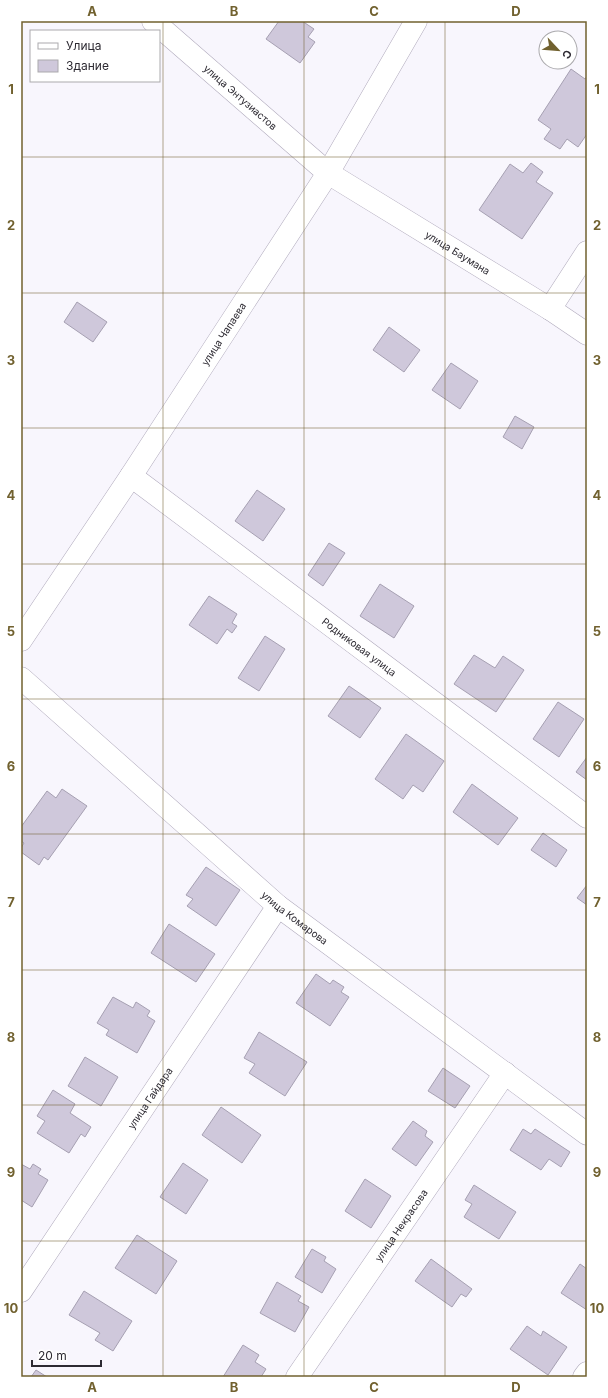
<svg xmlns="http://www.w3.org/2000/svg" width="608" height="1398" viewBox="0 0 608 1398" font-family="Inter,sans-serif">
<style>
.building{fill:#cfc8db;stroke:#a6a0b2}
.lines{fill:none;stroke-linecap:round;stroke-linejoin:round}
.minor-casing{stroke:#b0aabc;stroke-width:23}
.minor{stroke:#fff;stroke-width:22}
.grid{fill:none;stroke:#71612f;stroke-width:1;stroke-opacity:0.55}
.labels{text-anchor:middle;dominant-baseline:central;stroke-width:3;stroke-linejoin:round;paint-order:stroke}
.street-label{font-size:10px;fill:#2d2a32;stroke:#fff}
.neatline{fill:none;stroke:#71612f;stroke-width:1.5}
.grid-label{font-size:13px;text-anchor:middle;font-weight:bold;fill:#71612f}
</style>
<rect width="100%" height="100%" fill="#f8f6fd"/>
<g class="building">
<polygon points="279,21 302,21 314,29 308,37 315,42 300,63 266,39"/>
<polygon points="571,69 585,79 587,76 587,134 578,147 567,139 560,149 544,139 551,129 538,120"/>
<polygon points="531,163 543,172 536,182 553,193 522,239 479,210 510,164 523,173"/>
<polygon points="77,302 107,322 93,342 64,322"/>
<polygon points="389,327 420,350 404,372 373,350"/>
<polygon points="451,363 478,381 460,409 432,390"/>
<polygon points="515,416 534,427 522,449 503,437"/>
<polygon points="257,490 285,509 263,541 235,521"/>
<polygon points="329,543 345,553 323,586 308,575"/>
<polygon points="380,584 414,606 394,638 360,616"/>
<polygon points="209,596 237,614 232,623 237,626 232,633 227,629 217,644 189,625"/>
<polygon points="265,636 285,649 259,691 238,678"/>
<polygon points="474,655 495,668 503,656 524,670 496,712 454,684"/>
<polygon points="349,686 381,708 360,738 328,716"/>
<polygon points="558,702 584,719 559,757 533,739"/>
<polygon points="406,734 444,761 423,792 413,785 403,799 375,779"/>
<polygon points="587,757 587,780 576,772"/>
<polygon points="472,784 518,818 498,845 453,812"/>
<polygon points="62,789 87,806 48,860 44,857 39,865 21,852 21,848 24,843 21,841 21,827 47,791 56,798"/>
<polygon points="543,833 567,850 556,867 531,850"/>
<polygon points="206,867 240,890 216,926 187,906 193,899 186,895"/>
<polygon points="587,885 587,905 577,898"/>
<polygon points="169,924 215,954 196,982 151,953"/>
<polygon points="316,974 330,984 333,980 344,987 341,992 349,997 330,1026 296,1003"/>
<polygon points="113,997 133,1008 136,1002 150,1011 147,1016 155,1021 137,1053 106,1035 109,1030 97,1023"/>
<polygon points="259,1032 307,1062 285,1096 249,1073 255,1064 244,1058"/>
<polygon points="85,1057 118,1077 101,1106 68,1086"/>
<polygon points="443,1068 470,1086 455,1108 428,1091"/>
<polygon points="53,1090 75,1104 70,1113 91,1127 85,1137 81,1134 69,1153 37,1133 45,1121 37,1116"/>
<polygon points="221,1107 261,1135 242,1163 202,1135"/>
<polygon points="413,1121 427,1131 425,1136 433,1142 416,1166 392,1149"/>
<polygon points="523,1129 531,1134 535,1129 570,1152 561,1167 549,1159 541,1170 510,1150"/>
<polygon points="183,1163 208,1180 186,1214 160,1197"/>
<polygon points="21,1164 30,1169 33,1164 41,1169 38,1174 48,1180 32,1207 21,1200"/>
<polygon points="365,1179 391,1196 371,1228 345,1211"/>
<polygon points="474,1185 516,1212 499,1239 464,1217 472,1204 465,1200"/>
<polygon points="137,1235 177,1261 156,1294 115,1268"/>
<polygon points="312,1249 326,1257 324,1261 336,1269 322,1293 295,1277"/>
<polygon points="431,1259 472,1289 466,1297 461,1294 452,1307 415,1281"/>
<polygon points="580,1264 587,1269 587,1310 561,1293"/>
<polygon points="277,1282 301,1296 298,1301 309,1307 295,1332 260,1313"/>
<polygon points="84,1291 132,1321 113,1351 95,1340 100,1333 69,1315"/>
<polygon points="527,1326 541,1336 543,1331 567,1347 548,1375 510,1349"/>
<polygon points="243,1345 259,1355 255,1362 266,1369 261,1377 223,1377"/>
<polygon points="36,1370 47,1377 31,1377"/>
</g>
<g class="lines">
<defs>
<g id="minor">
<path id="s1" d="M 153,21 L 328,173 L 550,309 L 587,334"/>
<polyline points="550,309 587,252"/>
<path id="s2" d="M 131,476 L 587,817"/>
<path id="s3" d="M 21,640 L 131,476 L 328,173 L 416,21"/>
<path id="s4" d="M 21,678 L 278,906 L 587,1134"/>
<path id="s5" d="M 21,1291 L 278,906"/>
<path id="s6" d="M 297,1377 L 505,1073"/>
<polyline points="584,1377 587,1373"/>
</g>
</defs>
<use href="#minor" class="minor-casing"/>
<use href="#minor" class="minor"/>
</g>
<path class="grid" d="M 163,21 L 163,1377M 304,21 L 304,1377M 445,21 L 445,1377M 21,157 L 587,157M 21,293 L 587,293M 21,428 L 587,428M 21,564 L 587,564M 21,699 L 587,699M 21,834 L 587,834M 21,970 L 587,970M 21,1105 L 587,1105M 21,1241 L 587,1241"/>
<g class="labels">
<g class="street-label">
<text stroke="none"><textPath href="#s1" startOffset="116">улица Энтузиастов</textPath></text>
<text stroke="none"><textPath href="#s1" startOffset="384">улица Баумана</textPath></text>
<text stroke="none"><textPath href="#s3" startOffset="367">улица Чапаева</textPath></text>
<text stroke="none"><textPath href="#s2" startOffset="285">Родниковая улица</textPath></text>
<text stroke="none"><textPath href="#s4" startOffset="364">улица Комарова</textPath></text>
<text stroke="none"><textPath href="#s5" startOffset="232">улица Гайдара</textPath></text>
<text stroke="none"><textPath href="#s6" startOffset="184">улица Некрасова</textPath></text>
</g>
</g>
<rect width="608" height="1398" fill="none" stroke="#ffffff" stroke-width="44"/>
<rect x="30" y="30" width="130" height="52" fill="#ffffff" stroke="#abaaad"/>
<rect x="38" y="43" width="20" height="6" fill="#ffffff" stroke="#abaaad"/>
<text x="66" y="50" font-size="12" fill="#2d2a32">Улица</text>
<rect x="38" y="60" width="20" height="12" fill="#cfc8db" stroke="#abaaad"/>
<text x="66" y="70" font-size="12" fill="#2d2a32">Здание</text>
<g transform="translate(558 50) rotate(116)"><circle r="19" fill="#ffffff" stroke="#abaaad"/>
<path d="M0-3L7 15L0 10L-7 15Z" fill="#71612f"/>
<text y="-6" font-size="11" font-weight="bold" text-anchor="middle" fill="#2d2a32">С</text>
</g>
<path d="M32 1360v6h69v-6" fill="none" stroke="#2d2a32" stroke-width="2"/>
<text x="38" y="1360" font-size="12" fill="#2d2a32" stroke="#ffffff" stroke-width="3" paint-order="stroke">20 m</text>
<rect x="22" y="22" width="564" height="1354" class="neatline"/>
<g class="grid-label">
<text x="92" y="16">A</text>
<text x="234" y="16">B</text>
<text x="374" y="16">C</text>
<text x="516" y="16">D</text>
<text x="11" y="94">1</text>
<text x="597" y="94">1</text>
<text x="11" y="230">2</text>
<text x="597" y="230">2</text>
<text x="11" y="365">3</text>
<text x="597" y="365">3</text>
<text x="11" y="500">4</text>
<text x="597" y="500">4</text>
<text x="11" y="636">5</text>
<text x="597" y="636">5</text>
<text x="11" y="771">6</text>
<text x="597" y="771">6</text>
<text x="11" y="907">7</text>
<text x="597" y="907">7</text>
<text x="11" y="1042">8</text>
<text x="597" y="1042">8</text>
<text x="11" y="1177">9</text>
<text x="597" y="1177">9</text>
<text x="11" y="1313">10</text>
<text x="597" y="1313">10</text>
<text x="92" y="1392">A</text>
<text x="234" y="1392">B</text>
<text x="374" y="1392">C</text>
<text x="516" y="1392">D</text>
</g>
</svg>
